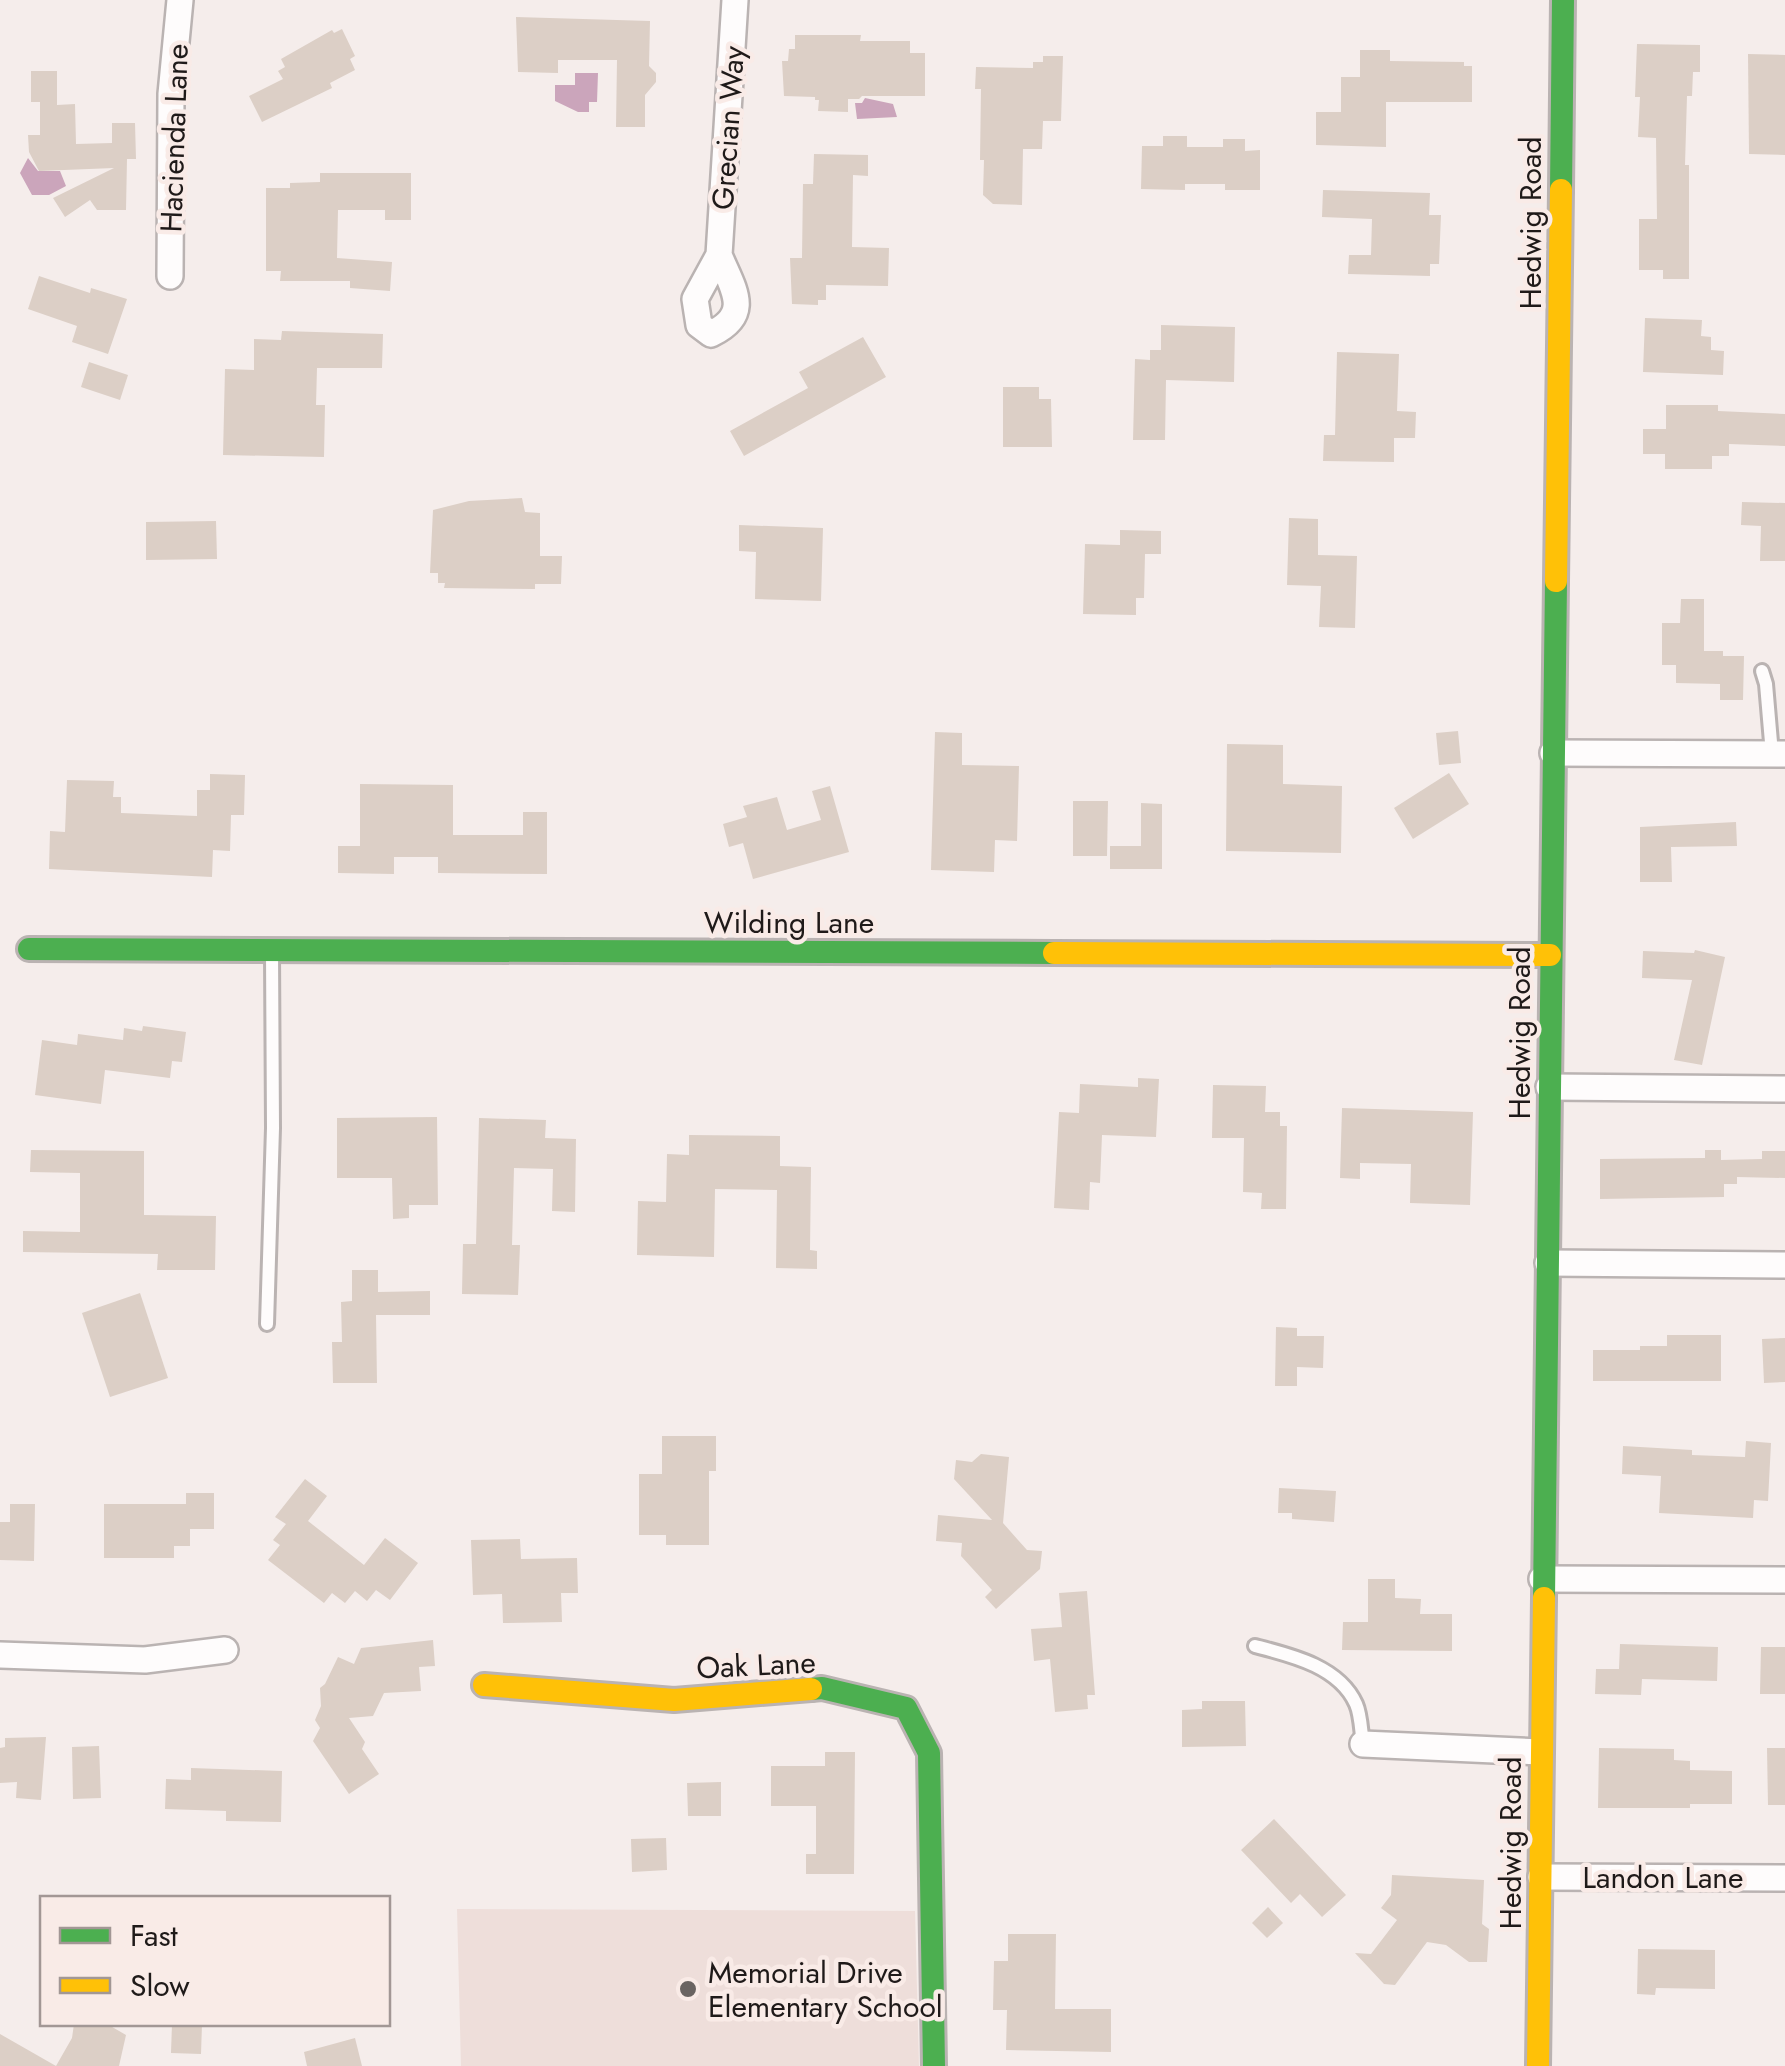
<svg xmlns="http://www.w3.org/2000/svg" width="1785" height="2066" viewBox="0 0 1785 2066" font-family="Jost,sans-serif">
<style>
.built{fill:#eededa}
.water{fill:#cba5bb}
.building{fill:#dccfc6}
.lines{fill:none;stroke-linecap:round;stroke-linejoin:round}
.lane-casing{stroke:#bab3b2;stroke-width:18}
.street-casing{stroke:#bab3b2;stroke-width:30}
.fast-casing{stroke:#bab3b2;stroke-width:28}
.slow-casing{stroke:#bab3b2;stroke-width:28}
.lane{stroke:#fefcfc;stroke-width:12}
.street{stroke:#fefcfc;stroke-width:25}
.fast{stroke:#4caf50;stroke-width:22}
.slow{stroke:#ffc107;stroke-width:22}
.poi-dot{fill:#6a6462;stroke:#f9ebe7;stroke-width:4}
.labels{text-anchor:middle;dominant-baseline:central;stroke-width:9;stroke-linejoin:round;paint-order:stroke}
.street-label{font-size:30px;fill:#1f1a19;stroke:#f9ebe7}
.poi-label{font-size:30px;fill:#1f1a19;stroke:#f9ebe7;text-anchor:start}
</style>
<rect width="100%" height="100%" fill="#f5edeb"/>
<polygon class="built" points="457,1909 915,1911 919,2066 461,2066"/>
<g class="water">
<polygon points="575,73 598,73 597,102 589,102 589,112 578,112 555,101 555,85 575,85"/>
<polygon points="865,98 893,104 897,117 857,119 855,103 862,103"/>
<polygon points="28,158 38,171 60,171 66,186 49,195 32,195 20,173"/>
</g>
<g class="building">
<polygon points="516,17 650,21 649,66 656,73 656,82 645,95 645,127 616,127 617,60 558,60 558,73 518,72"/>
<polygon points="342,29 355,56 350,59 355,70 330,83 332,88 262,122 249,96 283,79 278,71 285,67 281,59 332,30 334,33"/>
<polygon points="795,35 861,35 860,41 910,41 910,53 925,53 925,96 862,96 859,99 848,99 848,112 818,111 819,100 815,100 815,97 784,96 782,61 788,61 789,49 795,49"/>
<polygon points="1637,44 1700,45 1700,72 1693,72 1692,96 1687,96 1685,165 1689,165 1689,279 1663,279 1663,270 1639,270 1639,219 1657,219 1656,138 1638,137 1640,97 1635,97"/>
<polygon points="1360,50 1390,50 1390,61 1464,62 1464,66 1472,66 1472,102 1386,102 1386,147 1316,145 1316,112 1341,112 1341,77 1360,77"/>
<polygon points="1748,54 1785,55 1785,155 1749,154"/>
<polygon points="1043,56 1063,56 1061,121 1043,121 1042,149 1023,149 1022,205 993,204 983,195 984,160 980,160 981,89 975,89 976,67 1033,68 1033,62 1043,62"/>
<polygon points="31,71 57,71 57,105 75,104 76,144 112,143 112,123 135,123 136,159 127,159 126,210 97,210 90,200 65,217 53,198 114,168 39,171 29,152 28,135 40,135 40,102 31,102"/>
<polygon points="1163,136 1187,136 1187,147 1223,147 1223,139 1245,139 1245,151 1260,150 1260,190 1225,190 1225,184 1185,184 1185,190 1141,189 1142,146 1163,146"/>
<polygon points="814,154 868,155 868,176 853,175 852,247 889,248 888,286 826,285 826,300 818,300 818,305 792,304 790,258 802,258 803,184 813,184"/>
<polygon points="320,173 411,173 411,220 385,220 385,210 338,210 337,258 392,262 390,291 350,288 350,281 280,281 281,271 266,271 266,188 290,188 290,183 320,182"/>
<polygon points="1323,190 1430,193 1429,215 1441,215 1439,264 1430,264 1430,276 1348,274 1349,255 1371,255 1372,219 1322,217"/>
<polygon points="39,276 90,293 91,288 127,299 108,354 72,342 77,326 28,309"/>
<polygon points="1645,318 1702,320 1701,336 1711,337 1711,350 1724,351 1723,375 1643,372"/>
<polygon points="1161,325 1235,327 1234,382 1166,380 1165,440 1133,440 1135,359 1150,360 1150,350 1161,350"/>
<polygon points="282,331 383,334 382,368 317,368 316,405 325,405 324,457 223,455 225,369 254,370 254,339 281,340"/>
<polygon points="863,337 886,377 744,456 730,431 808,388 799,372"/>
<polygon points="1337,352 1399,354 1397,411 1416,412 1415,438 1394,438 1394,462 1323,461 1324,435 1335,435"/>
<polygon points="89,362 128,375 120,400 81,387"/>
<polygon points="1003,387 1039,387 1039,399 1051,399 1052,447 1003,447"/>
<polygon points="1666,405 1718,405 1718,411 1785,414 1785,446 1729,444 1729,456 1712,456 1712,469 1665,469 1665,454 1643,454 1643,429 1666,429"/>
<polygon points="522,498 525,512 540,513 540,556 562,556 561,584 535,584 535,589 444,588 445,583 438,583 438,573 430,573 433,510 469,501"/>
<polygon points="1742,502 1785,503 1785,561 1760,561 1761,526 1741,525"/>
<polygon points="1289,518 1318,519 1318,555 1357,556 1355,628 1319,627 1321,586 1287,585"/>
<polygon points="216,521 217,559 146,560 146,522"/>
<polygon points="739,525 823,528 821,601 755,599 756,552 739,551"/>
<polygon points="1120,530 1161,531 1161,554 1145,554 1144,598 1136,598 1136,615 1083,614 1085,544 1120,545"/>
<polygon points="1681,599 1704,599 1704,651 1723,651 1723,656 1744,656 1743,700 1720,700 1720,684 1676,683 1676,665 1662,665 1662,623 1680,623"/>
<polygon points="1458,731 1461,763 1439,765 1436,733"/>
<polygon points="935,732 962,733 962,765 1019,766 1017,841 995,840 994,872 931,870"/>
<polygon points="1227,744 1283,745 1283,784 1342,786 1341,853 1226,851"/>
<polygon points="1449,773 1469,804 1413,839 1394,808"/>
<polygon points="210,774 245,775 244,815 231,815 230,851 213,850 212,877 49,869 50,831 65,832 67,780 114,781 113,797 121,797 121,813 197,816 197,790 210,790"/>
<polygon points="360,784 453,785 453,835 523,835 523,812 547,812 547,874 438,873 438,857 394,857 394,874 338,873 338,846 360,846"/>
<polygon points="830,786 849,852 753,879 743,843 729,847 723,824 747,817 743,806 777,797 787,830 821,820 812,791"/>
<polygon points="1073,801 1108,801 1107,856 1073,856"/>
<polygon points="1141,803 1162,804 1162,869 1110,869 1110,846 1141,846"/>
<polygon points="1736,822 1737,846 1671,847 1672,882 1640,882 1640,827"/>
<polygon points="1695,950 1725,957 1702,1065 1674,1060 1692,980 1642,978 1643,951 1694,953"/>
<polygon points="143,1026 186,1032 182,1062 172,1061 170,1078 105,1070 101,1104 35,1095 42,1040 77,1045 78,1034 123,1040 124,1028 142,1031"/>
<polygon points="1138,1078 1159,1079 1156,1137 1102,1135 1100,1183 1090,1182 1089,1210 1054,1208 1059,1112 1079,1113 1080,1084 1138,1087"/>
<polygon points="1213,1085 1266,1086 1265,1112 1280,1112 1280,1126 1287,1126 1286,1209 1261,1209 1262,1193 1243,1192 1244,1138 1212,1138"/>
<polygon points="1342,1108 1473,1112 1470,1205 1410,1203 1411,1164 1360,1163 1360,1179 1340,1178"/>
<polygon points="437,1117 438,1205 409,1205 409,1218 393,1219 392,1178 337,1178 337,1118"/>
<polygon points="479,1118 546,1120 545,1138 576,1139 575,1212 552,1211 553,1169 514,1168 512,1245 520,1245 518,1295 462,1294 463,1244 476,1244"/>
<polygon points="689,1135 780,1136 780,1166 811,1167 810,1250 817,1251 817,1269 776,1268 777,1190 715,1189 714,1257 637,1255 638,1201 666,1202 667,1154 689,1155"/>
<polygon points="31,1150 144,1151 144,1215 216,1216 215,1270 157,1270 158,1254 23,1252 23,1231 80,1232 80,1173 30,1172"/>
<polygon points="1705,1150 1721,1150 1721,1160 1762,1159 1762,1151 1785,1151 1785,1178 1737,1177 1737,1184 1724,1184 1724,1197 1600,1199 1600,1159 1705,1158"/>
<polygon points="352,1270 378,1270 378,1292 430,1291 430,1315 376,1315 377,1383 333,1383 332,1342 342,1342 341,1302 352,1301"/>
<polygon points="140,1293 168,1378 110,1397 82,1313"/>
<polygon points="1276,1327 1297,1328 1297,1336 1324,1336 1323,1368 1297,1367 1297,1386 1275,1386"/>
<polygon points="1667,1335 1721,1335 1721,1381 1593,1381 1593,1350 1640,1350 1640,1346 1667,1346"/>
<polygon points="1785,1338 1785,1382 1764,1383 1762,1339"/>
<polygon points="662,1436 716,1436 716,1471 709,1471 709,1545 666,1545 666,1535 639,1535 639,1474 662,1474"/>
<polygon points="1746,1441 1771,1443 1768,1501 1754,1500 1753,1518 1659,1513 1661,1476 1622,1474 1623,1446 1692,1450 1692,1455 1745,1457"/>
<polygon points="981,1454 1009,1457 1003,1523 1027,1550 1042,1551 1040,1569 996,1609 985,1597 992,1590 961,1556 962,1543 936,1541 938,1515 992,1520 954,1479 956,1460 972,1462"/>
<polygon points="305,1479 327,1496 308,1521 364,1565 385,1538 418,1563 390,1600 376,1590 367,1601 355,1591 345,1603 332,1593 324,1603 268,1560 280,1545 273,1540 286,1524 275,1517"/>
<polygon points="1279,1488 1336,1491 1334,1522 1292,1519 1292,1513 1278,1513"/>
<polygon points="186,1493 214,1493 214,1529 190,1529 190,1546 174,1546 174,1558 104,1558 104,1504 186,1504"/>
<polygon points="10,1504 35,1504 34,1561 0,1560 0,1522 10,1522"/>
<polygon points="520,1539 521,1559 577,1558 578,1593 561,1593 562,1622 503,1623 502,1594 473,1595 471,1540"/>
<polygon points="1368,1579 1395,1579 1395,1598 1421,1599 1420,1614 1452,1614 1452,1651 1342,1650 1343,1622 1368,1622"/>
<polygon points="1087,1591 1095,1695 1087,1695 1088,1709 1055,1712 1050,1659 1034,1661 1031,1629 1062,1627 1059,1593"/>
<polygon points="433,1640 435,1666 419,1667 421,1691 384,1693 373,1716 349,1718 365,1742 362,1749 379,1774 349,1794 313,1741 320,1728 315,1720 321,1706 320,1688 325,1684 338,1657 354,1664 361,1648"/>
<polygon points="1620,1644 1718,1647 1717,1681 1642,1679 1641,1695 1595,1694 1596,1669 1619,1669"/>
<polygon points="1761,1647 1785,1647 1785,1694 1760,1694"/>
<polygon points="1202,1701 1245,1701 1246,1746 1182,1747 1182,1710 1202,1709"/>
<polygon points="46,1737 41,1800 16,1798 17,1782 0,1783 0,1748 5,1747 5,1738"/>
<polygon points="99,1746 101,1798 73,1799 72,1747"/>
<polygon points="1599,1748 1674,1749 1674,1760 1690,1761 1690,1770 1732,1771 1732,1804 1690,1804 1690,1808 1598,1808"/>
<polygon points="1767,1748 1785,1748 1785,1805 1768,1805"/>
<polygon points="825,1752 855,1752 854,1874 806,1874 806,1854 816,1854 816,1806 771,1806 771,1766 825,1766"/>
<polygon points="191,1768 282,1771 281,1822 226,1821 226,1811 165,1809 166,1779 191,1780"/>
<polygon points="721,1782 721,1816 688,1816 687,1783"/>
<polygon points="1274,1819 1346,1895 1322,1917 1300,1894 1291,1903 1241,1850"/>
<polygon points="666,1838 667,1870 632,1872 631,1839"/>
<polygon points="1392,1875 1484,1880 1482,1924 1489,1929 1487,1962 1469,1962 1446,1945 1427,1942 1395,1985 1384,1984 1355,1953 1371,1954 1397,1920 1381,1908 1391,1895"/>
<polygon points="1268,1907 1283,1923 1267,1938 1252,1923"/>
<polygon points="1008,1934 1056,1934 1055,2009 1111,2009 1111,2052 1006,2050 1007,2010 993,2010 994,1961 1008,1961"/>
<polygon points="1638,1949 1715,1950 1715,1989 1656,1988 1655,1995 1637,1994"/>
<polygon points="74,2024 107,2024 126,2035 119,2066 56,2066 72,2038"/>
<polygon points="172,2024 202,2024 201,2054 171,2053"/>
<polygon points="0,2034 56,2066 0,2066"/>
<polygon points="355,2038 362,2066 307,2066 304,2052"/>
</g>
<g class="lines">
<defs>
<g id="lane">
<polyline points="1762,671 1766,684 1772,754"/>
<polyline points="267,1324 273,1128 272,953"/>
<path d="M 1255,1646 C 1290,1655 1339,1666 1356,1704 C 1361,1715 1361,1732 1363,1744"/>
</g>
<g id="street">
<path d="M 719,255 C 733,289 753,314 711,334 L 699,325 L 695,299 L 719,255 L 735,0"/>
<polyline points="170,276 171,94 180,0"/>
<polyline points="1553,753 1785,754"/>
<polyline points="1549,1087 1785,1089"/>
<polyline points="1548,1263 1785,1265"/>
<polyline points="1542,1579 1785,1580"/>
<polyline points="0,1655 145,1660 225,1650"/>
<polyline points="1363,1744 1540,1752"/>
<polyline points="1541,1877 1785,1878"/>
</g>
<g id="fast">
<polyline points="1561,190 1563,0"/>
<polyline points="29,949 1054,953"/>
<polyline points="1544,1598 1556,581"/>
<polyline points="811,1689 822,1688 906,1708 929,1753 934,2066"/>
</g>
<g id="slow">
<polyline points="1556,581 1561,190"/>
<polyline points="1054,953 1550,955"/>
<polyline points="484,1685 674,1700 811,1689"/>
<polyline points="1538,2066 1544,1598"/>
</g>
</defs>
<use href="#lane" class="lane-casing"/>
<use href="#street" class="street-casing"/>
<use href="#fast" class="fast-casing"/>
<use href="#slow" class="slow-casing"/>
<use href="#lane" class="lane"/>
<use href="#street" class="street"/>
<use href="#fast" class="fast"/>
<use href="#slow" class="slow"/>
</g>
<circle class="poi-dot" cx="688" cy="1989" r="10"/>
<g class="labels">
<g class="street-label">
<text transform="translate(728 128) rotate(-86)">Grecian Way</text>
<text transform="translate(174 138) rotate(-88)">Hacienda Lane</text>
<text transform="translate(1530 223) rotate(-90)">Hedwig Road</text>
<text x="789" y="922">Wilding Lane</text>
<text transform="translate(1519 1033) rotate(-90)">Hedwig Road</text>
<text transform="translate(756 1665) rotate(-3)">Oak Lane</text>
<text transform="translate(1510 1843) rotate(-90)">Hedwig Road</text>
<text x="1663" y="1877">Landon Lane</text>
</g>
<g class="poi-label">
<text x="708" y="1972">Memorial Drive<tspan x="708" dy="34">Elementary School</tspan></text>
</g>
</g>
<rect x="40" y="1896" width="350" height="130" fill="#f9ebe7" stroke="#a29795" stroke-width="2.5"/>
<rect x="60" y="1928" width="50" height="15" fill="#4caf50" stroke="#a29795" stroke-width="2.5"/>
<text x="130" y="1946" font-size="30" fill="#1f1a19">Fast</text>
<rect x="60" y="1978" width="50" height="15" fill="#ffc107" stroke="#a29795" stroke-width="2.5"/>
<text x="130" y="1996" font-size="30" fill="#1f1a19">Slow</text>
</svg>
